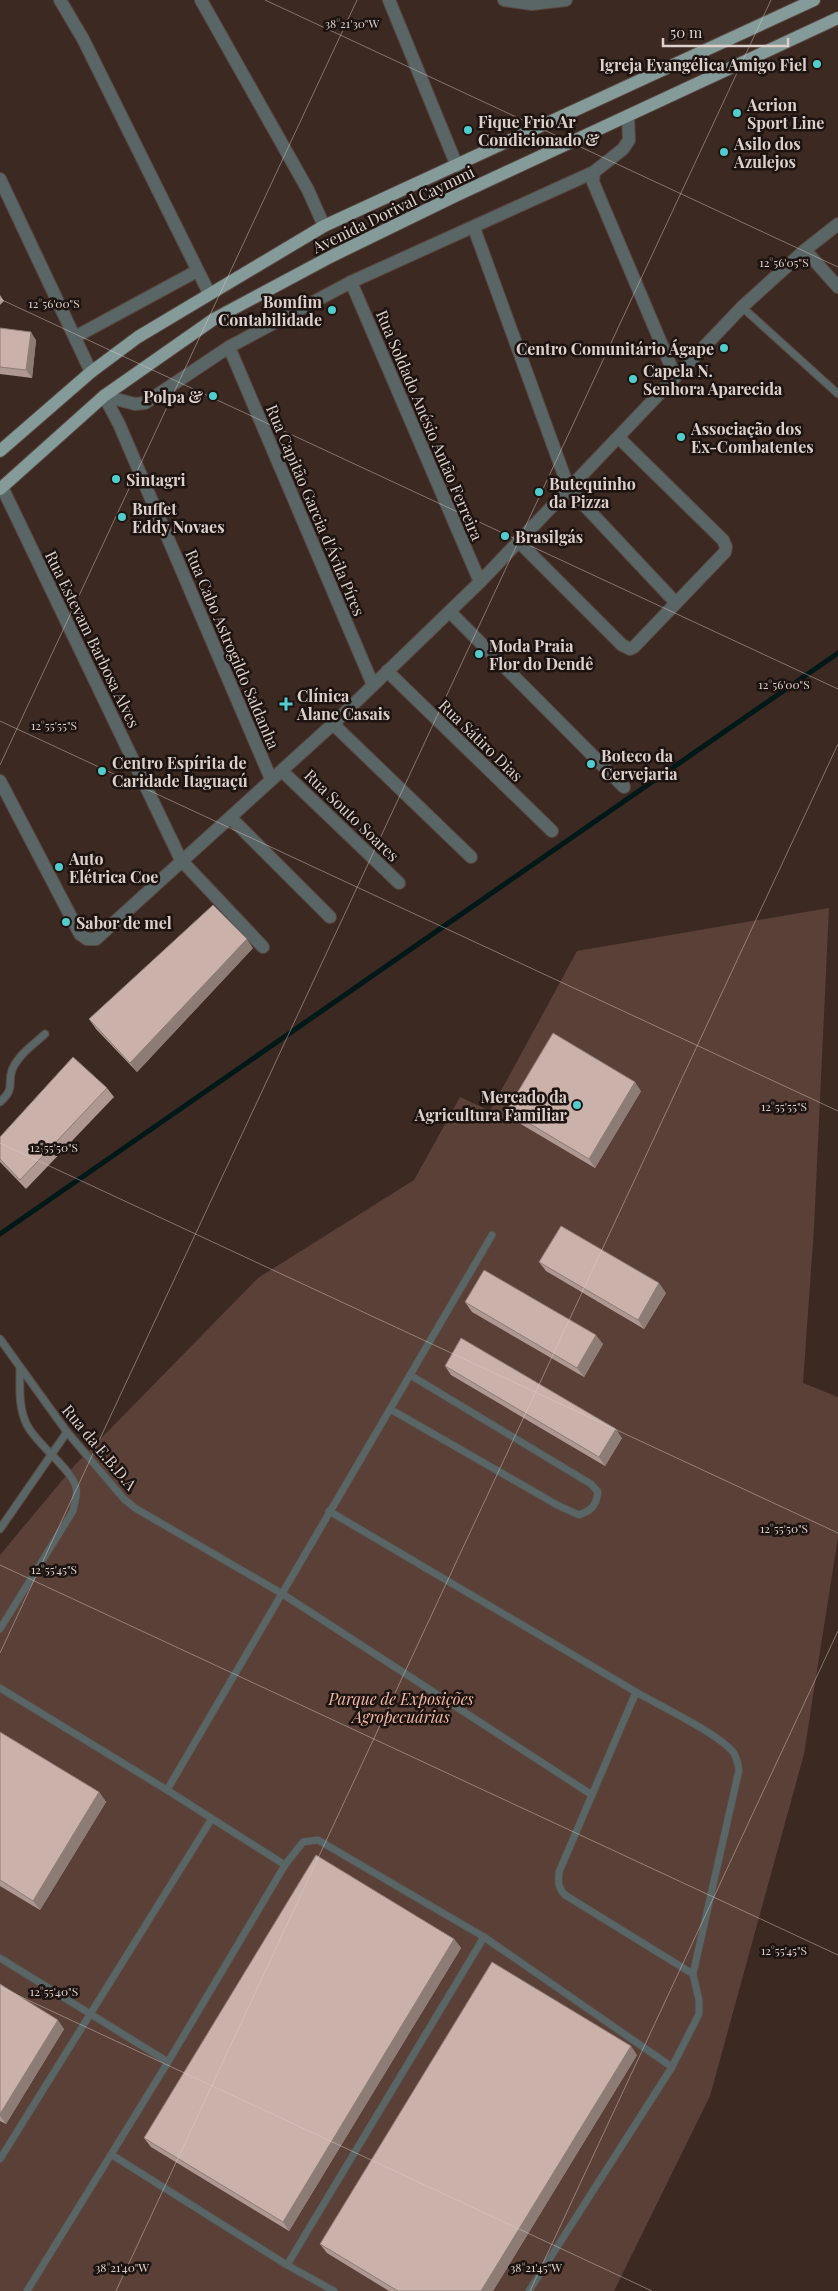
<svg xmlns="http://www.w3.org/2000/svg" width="838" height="2291" viewBox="0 0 838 2291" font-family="'Playfair Display',serif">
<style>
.green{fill:#5a4037}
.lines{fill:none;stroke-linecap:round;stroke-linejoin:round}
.stream{stroke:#001818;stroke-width:5}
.service-casing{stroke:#594741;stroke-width:9}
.minor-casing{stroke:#594741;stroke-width:14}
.primary-casing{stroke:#594741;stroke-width:14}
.service{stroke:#5a6565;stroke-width:7}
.minor{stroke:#5a6565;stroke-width:12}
.primary{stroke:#849b9a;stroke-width:12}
.wall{fill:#ae9891}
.shaded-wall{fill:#8d7c76}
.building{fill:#cab1a9;stroke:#8d7c76}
.ticks{fill:none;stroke:#ddd0cc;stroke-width:1;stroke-opacity:0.45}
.poi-dot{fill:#52cdcd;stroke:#1d1411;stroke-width:2}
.labels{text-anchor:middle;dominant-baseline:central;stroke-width:5;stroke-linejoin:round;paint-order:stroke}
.poi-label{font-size:16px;font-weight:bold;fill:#ddd0cc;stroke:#1d1411;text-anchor:start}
.street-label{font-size:16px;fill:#ddd0cc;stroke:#1d1411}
.park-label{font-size:16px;font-style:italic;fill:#f2b9a6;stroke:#1d1411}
.ticks-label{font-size:12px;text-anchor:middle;fill:#ddd0cc;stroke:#1d1411;stroke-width:5;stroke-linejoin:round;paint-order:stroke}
</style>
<rect width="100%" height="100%" fill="#3c2922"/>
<polygon class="green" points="829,908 814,1228 803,1383 838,1397 838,1537 804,1754 710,2096 614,2291 0,2291 0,1555 74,1466 258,1278 414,1180 460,1097 490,1111 577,951"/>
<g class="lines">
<polyline class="stream" points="0,1234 838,653"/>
<defs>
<g id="service">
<polyline points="742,307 838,394"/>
<path d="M 0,1102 C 16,1088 7,1084 12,1070 C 18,1055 34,1044 45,1034"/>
<polyline points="0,1339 67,1432 124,1499 135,1508 281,1593 592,1795"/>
<path d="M 390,1409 L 559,1506 L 579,1515 C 592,1510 596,1506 598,1492 L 591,1484 L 410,1375"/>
<path d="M 329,1511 L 636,1692 L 559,1872 C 558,1883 558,1888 565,1895 L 693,1974 L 699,2000 L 699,2014 L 672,2067"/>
<polyline points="0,1529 67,1432"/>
<path d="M 0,1629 L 73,1511 C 74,1504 78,1495 76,1488 C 73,1470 37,1445 27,1425 C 18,1407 20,1387 20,1367"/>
<polyline points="0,1688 167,1790 492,1235"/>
<path d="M 636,1692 C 660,1706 717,1733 733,1752 C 737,1757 738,1764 739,1770 L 693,1974"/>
<polyline points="167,1790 285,1865 303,1842 318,1840 484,1937 672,2067 529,2291"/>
<polyline points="0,1958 168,2062"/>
<polyline points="112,2155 287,2265 334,2291"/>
<polyline points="0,2159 211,1820"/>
<polyline points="287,2265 484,1937"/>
<polyline points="27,2291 168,2062 285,1865"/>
</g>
<g id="minor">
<polyline points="60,0 83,39 209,293"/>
<polyline points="201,0 308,190 324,226"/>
<polyline points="389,0 457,166"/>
<polyline points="504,0 532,4 566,0"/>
<polyline points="628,116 629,140 623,149 594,172 593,182 675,376"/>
<polyline points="0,179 91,372"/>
<polyline points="474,228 569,489 676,603"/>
<polyline points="805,250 838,287"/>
<polyline points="351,282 480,582"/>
<polyline points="75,337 197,271"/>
<polyline points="229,347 373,685"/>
<polyline points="104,396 135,404 145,403 229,347 351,282 594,172"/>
<polyline points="104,396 119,424 271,779"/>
<polyline points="2,487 181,860 263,947"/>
<polyline points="518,541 622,645 630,649 634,647 725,552 726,547 723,540 619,438"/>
<polyline points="450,612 624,787"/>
<polyline points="387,671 552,831"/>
<polyline points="333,724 471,857"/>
<polyline points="282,771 399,883"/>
<polyline points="0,781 80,934 87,939 96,939 333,724 480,582 742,307 805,250 838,224"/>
<polyline points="231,818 330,917"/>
</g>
<g id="primary">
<polyline points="0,451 91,372 138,337 324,226 814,0"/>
<polyline points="0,489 104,396 214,319 330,257 455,196 838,18"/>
</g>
</defs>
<use href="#service" class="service-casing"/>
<use href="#minor" class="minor-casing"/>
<use href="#primary" class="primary-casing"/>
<use href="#service" class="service"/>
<use href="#minor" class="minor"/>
<use href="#primary" class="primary"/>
</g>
<g class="wall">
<polygon points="0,295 4,301 0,305"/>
<polygon points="0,328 36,340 32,378 0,374"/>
<polygon points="253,948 137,1072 96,1029 89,1019"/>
<polygon points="107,1088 114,1097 26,1189 0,1162 0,1137"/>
<polygon points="641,1091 595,1168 514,1120 507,1110"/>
<polygon points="539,1262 666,1293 644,1329 546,1271"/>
<polygon points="465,1302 603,1344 584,1377 472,1312"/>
<polygon points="445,1366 622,1438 605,1466 451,1375"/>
<polygon points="0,1732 99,1792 106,1802 40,1910 0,1886"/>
<polygon points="454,1939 461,1948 289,2231 151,2147 144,2138"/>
<polygon points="0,1984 64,2029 6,2124 0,2121"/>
<polygon points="637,2055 493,2291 389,2291 327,2253 320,2244"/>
</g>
<g class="shaded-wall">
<polygon points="31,332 36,340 32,378 26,370"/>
<polygon points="247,939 253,948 137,1072 130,1063"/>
<polygon points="635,1082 641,1091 595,1168 589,1159"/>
<polygon points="659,1283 666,1293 644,1329 638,1320"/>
<polygon points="596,1335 603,1344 584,1377 577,1368"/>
<polygon points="616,1429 622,1438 605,1466 599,1457"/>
<polygon points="99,1792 106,1802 40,1910 33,1901"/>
<polygon points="454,1939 461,1948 289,2231 283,2222"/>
<polygon points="58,2020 64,2029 6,2124 0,2116 0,2114"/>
<polygon points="631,2046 637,2055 493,2291 481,2291"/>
</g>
<g class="building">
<polygon points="0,328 31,332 26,370 0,367"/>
<polygon points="213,905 247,939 130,1063 89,1019"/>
<polygon points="553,1033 635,1082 589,1159 507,1110"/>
<polygon points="73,1057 107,1088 20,1180 0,1159 0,1137"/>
<polygon points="561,1226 659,1283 638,1320 539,1262"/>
<polygon points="484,1270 596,1335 577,1368 465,1302"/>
<polygon points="461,1338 616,1429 599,1457 445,1366"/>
<polygon points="0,1732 99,1792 33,1901 0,1880"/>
<polygon points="316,1855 454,1939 283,2222 144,2138"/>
<polygon points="492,1962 631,2046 481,2291 398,2291 320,2244"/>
<polygon points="0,1984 58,2020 0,2114"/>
</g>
<path class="ticks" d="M 265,0 L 838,267M 0,299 L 838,689M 0,721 L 838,1111M 0,765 L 357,0M 0,1143 L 838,1533M 0,1565 L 838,1955M 0,1653 L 771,0M 0,1987 L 652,2291M 116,2291 L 838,744M 530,2291 L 838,1631"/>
<g class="poi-dot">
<circle cx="817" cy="64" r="5"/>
<circle cx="737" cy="113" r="5"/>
<circle cx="468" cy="130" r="5"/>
<circle cx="724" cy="152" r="5"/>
<circle cx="332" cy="310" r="5"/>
<circle cx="724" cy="348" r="5"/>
<circle cx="633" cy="379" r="5"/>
<circle cx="213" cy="396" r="5"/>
<circle cx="681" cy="437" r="5"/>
<circle cx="116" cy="479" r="5"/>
<circle cx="539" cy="492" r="5"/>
<circle cx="122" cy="517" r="5"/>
<circle cx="505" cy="536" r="5"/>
<circle cx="479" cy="654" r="5"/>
<path d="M283.5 696.5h5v5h5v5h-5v5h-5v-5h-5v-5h5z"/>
<circle cx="591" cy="764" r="5"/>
<circle cx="102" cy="771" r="5"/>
<circle cx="59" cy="867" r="5"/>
<circle cx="66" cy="922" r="5"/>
<circle cx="577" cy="1105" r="5"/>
</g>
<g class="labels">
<g class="poi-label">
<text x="807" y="64" text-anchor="end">Igreja Evangélica Amigo Fiel</text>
<text x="747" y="104">Acrion<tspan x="747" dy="18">Sport Line</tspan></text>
<text x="478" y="121">Fique Frio Ar<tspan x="478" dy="18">Condicionado &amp;</tspan></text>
<text x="734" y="143">Asilo dos<tspan x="734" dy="18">Azulejos</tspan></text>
<text x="322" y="301" text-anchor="end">Bomfim<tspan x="322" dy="18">Contabilidade</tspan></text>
<text x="714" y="348" text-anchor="end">Centro Comunitário Ágape</text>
<text x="643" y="370">Capela N.<tspan x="643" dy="18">Senhora Aparecida</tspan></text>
<text x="203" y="396" text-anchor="end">Polpa &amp;</text>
<text x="691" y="428">Associação dos<tspan x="691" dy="18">Ex-Combatentes</tspan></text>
<text x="126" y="479">Sintagri</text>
<text x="549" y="483">Butequinho<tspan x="549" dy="18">da Pizza</tspan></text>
<text x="132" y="508">Buffet<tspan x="132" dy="18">Eddy Novaes</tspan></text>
<text x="515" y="536">Brasilgás</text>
<text x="489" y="645">Moda Praia<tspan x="489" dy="18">Flor do Dendê</tspan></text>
<text x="297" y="695">Clínica<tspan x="297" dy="18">Alane Casais</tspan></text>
<text x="601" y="755">Boteco da<tspan x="601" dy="18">Cervejaria</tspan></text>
<text x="112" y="762">Centro Espírita de<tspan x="112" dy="18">Caridade Itaguaçú</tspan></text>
<text x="69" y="858">Auto<tspan x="69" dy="18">Elétrica Coe</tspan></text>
<text x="76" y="922">Sabor de mel</text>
<text x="567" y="1096" text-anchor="end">Mercado da<tspan x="567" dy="18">Agricultura Familiar</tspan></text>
</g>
<g class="street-label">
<text transform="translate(393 209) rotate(-26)">Avenida Dorival Caymmi</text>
<text transform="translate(430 425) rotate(67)">Rua Soldado Anésio Antão Ferreira</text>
<text transform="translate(316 510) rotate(67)">Rua Capitão Garcia d'Ávila Píres</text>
<text transform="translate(93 639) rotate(64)">Rua Estevam Barbosa Alves</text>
<text transform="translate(233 649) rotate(67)">Rua Cabo Astrogildo Saldanha</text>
<text transform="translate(481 740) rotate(44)">Rua Sátiro Dias</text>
<text transform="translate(352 815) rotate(44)">Rua Souto Soares</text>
<text transform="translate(100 1447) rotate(50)">Rua da E.B.D.A</text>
</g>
<g class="park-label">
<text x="401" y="1698">Parque de Exposições<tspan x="401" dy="18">Agropecuárias</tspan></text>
</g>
</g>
<g class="ticks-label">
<text x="352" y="28">38°21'30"W</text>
<text x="784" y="267">12°56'05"S</text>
<text x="54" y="308">12°56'00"S</text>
<text x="784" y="689">12°56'00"S</text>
<text x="54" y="730">12°55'55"S</text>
<text x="784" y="1111">12°55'55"S</text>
<text x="54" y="1152">12°55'50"S</text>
<text x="784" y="1533">12°55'50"S</text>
<text x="54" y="1574">12°55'45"S</text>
<text x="784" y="1955">12°55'45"S</text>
<text x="54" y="1996">12°55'40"S</text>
<text x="122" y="2272">38°21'40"W</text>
<text x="536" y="2272">38°21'45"W</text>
</g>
<path d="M663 38v8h125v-8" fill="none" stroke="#ddd0cc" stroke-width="2.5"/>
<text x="670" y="38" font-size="15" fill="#ddd0cc" stroke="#1d1411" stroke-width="4" paint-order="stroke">50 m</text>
</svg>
